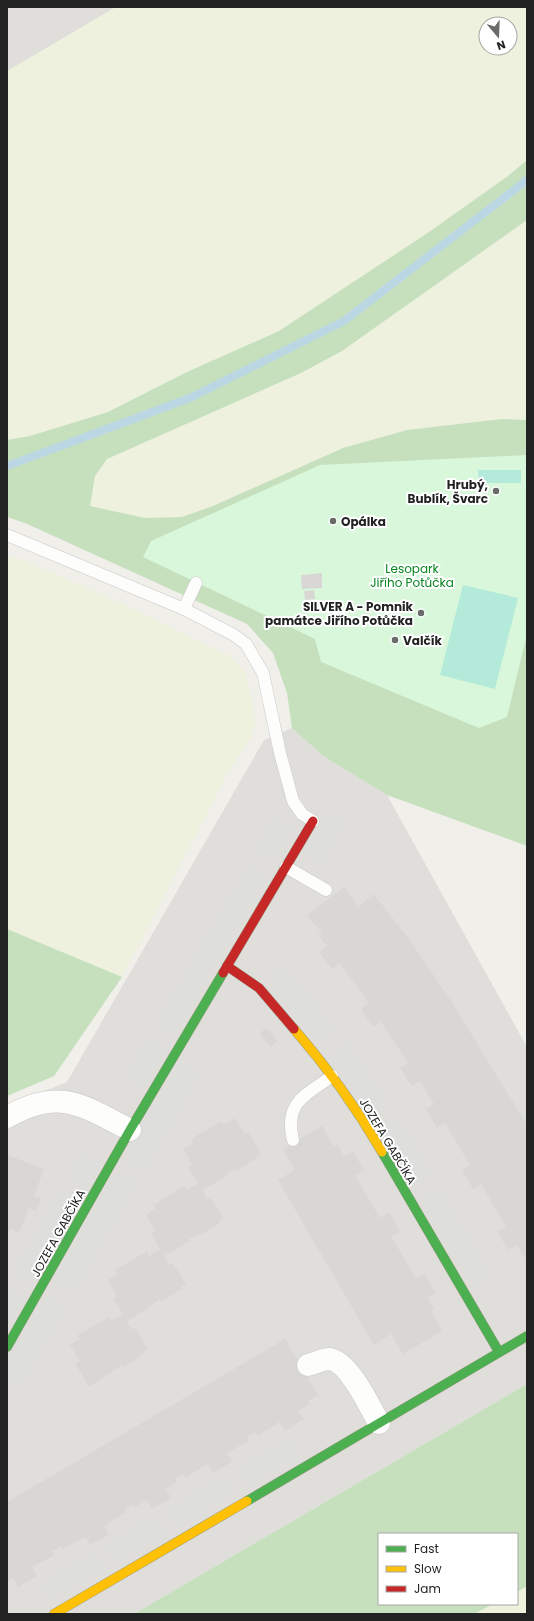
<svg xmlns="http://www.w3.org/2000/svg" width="534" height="1621" viewBox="0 0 534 1621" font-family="Poppins,sans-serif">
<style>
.residential{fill:#dfdedb}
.religious{fill:#dededc}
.farmland{fill:#edf1dd;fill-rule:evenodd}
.forest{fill:#c6e0be}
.park{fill:#d8f7db}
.pitch{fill:#b3ead9}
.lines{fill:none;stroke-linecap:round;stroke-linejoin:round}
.stream{stroke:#bcd7e4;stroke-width:8}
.building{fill:#d8d7d3}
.lane-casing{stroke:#c9c8c6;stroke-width:13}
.street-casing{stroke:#c9c8c6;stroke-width:23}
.fast-casing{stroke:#969b80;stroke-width:10}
.slow-casing{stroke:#969b80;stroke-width:10}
.jam-casing{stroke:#969b80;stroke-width:10}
.lane{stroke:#fdfdfc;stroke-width:12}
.street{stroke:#fdfdfc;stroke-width:22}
.fast{stroke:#4caf50;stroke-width:9}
.slow{stroke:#ffc107;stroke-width:9}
.jam{stroke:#c62828;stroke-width:9}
.poi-dot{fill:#6a6a68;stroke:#fff;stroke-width:1.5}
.labels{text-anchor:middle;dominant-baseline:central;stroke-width:4;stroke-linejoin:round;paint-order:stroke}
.poi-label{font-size:12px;font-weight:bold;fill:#222;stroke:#fff;text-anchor:end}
.park-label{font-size:12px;fill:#05851f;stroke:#fff}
.street-label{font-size:12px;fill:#222;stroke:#fff}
</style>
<rect width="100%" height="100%" fill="#f0efea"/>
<g class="residential">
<polygon points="7,7 116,7 7,72"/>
<polygon points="292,728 323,756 387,795 527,1047 527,1384 134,1614 7,1614 7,1106 67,1082 264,740"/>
</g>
<g class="religious">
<polygon points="326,814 343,824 320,863 303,854"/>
<polygon points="276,818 293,828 275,859 258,849"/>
<polygon points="249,866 266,875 174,1033 157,1024"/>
<polygon points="284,968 335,1030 320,1042 269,980"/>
<polygon points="149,1039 165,1048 143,1086 127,1076"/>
<polygon points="347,1044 388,1104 372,1114 331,1056"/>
<polygon points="181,1065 198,1075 143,1170 126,1161"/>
<polygon points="397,1119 430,1174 413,1184 381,1130"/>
<polygon points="83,1153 100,1163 86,1187 69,1177"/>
<polygon points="118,1174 135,1184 74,1291 57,1281"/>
<polygon points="439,1189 490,1277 474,1286 422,1199"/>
<polygon points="60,1193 77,1203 31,1281 15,1272"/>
<polygon points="7,1288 22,1297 7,1322"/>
<polygon points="49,1296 66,1306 19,1385 7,1379 7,1368"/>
<polygon points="289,1439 298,1456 247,1485 237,1469"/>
<polygon points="225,1476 234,1492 178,1525 168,1509"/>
<polygon points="155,1517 164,1533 115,1562 106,1546"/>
<polygon points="93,1553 102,1569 51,1599 42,1584"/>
</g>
<g class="farmland">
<path d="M 116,7 L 527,7 L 527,160 L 508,176 L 429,232 L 279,331 L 187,372 L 108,412 L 30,436 L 7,440 L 7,71 ZM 486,24 L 510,24 L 510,48 L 486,48 Z"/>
<polygon points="527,220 527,420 502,419 407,430 343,448 213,506 182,517 145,518 90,506 95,476 107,459 301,373 342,351"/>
<polygon points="7,556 23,560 112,599 232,657 246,675 256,721 251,737 228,773 122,977 7,929"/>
<polygon points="527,1586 527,1614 474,1614 493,1604 517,1604 517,1592"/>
</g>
<g class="forest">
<polygon points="527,160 527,220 342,351 301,373 107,459 95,476 90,506 145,518 182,517 213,506 343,448 407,430 502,419 527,420 527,846 387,795 323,756 292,728 287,693 273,653 247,624 25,523 7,517 7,440 30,436 108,412 187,372 279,331 429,232 508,176"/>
<polygon points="7,929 122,977 54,1076 7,1096"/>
<polygon points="527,1384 527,1586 517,1592 517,1534 379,1534 379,1604 493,1604 474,1614 134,1614"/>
</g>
<polygon class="park" points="527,455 527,634 507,717 479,728 321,662 315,639 143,557 151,541 320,465"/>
<g class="pitch">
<polygon points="478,470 521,470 521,483 479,483"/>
<polygon points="463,585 518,598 495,689 440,675"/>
</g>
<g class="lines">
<polyline class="stream" points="7,466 190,398 344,321 527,180"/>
</g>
<g class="building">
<polygon points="322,573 322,588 302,589 301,575"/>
<polygon points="314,590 315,599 305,600 304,591"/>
<polygon points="344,887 358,906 374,894 411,942 453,1004 527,1125 527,1255 523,1257 517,1245 508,1250 497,1231 506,1227 481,1184 473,1189 462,1170 470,1165 445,1123 437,1128 426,1109 434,1104 420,1081 412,1086 400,1068 408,1063 381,1022 373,1027 361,1009 369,1003 340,963 332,969 319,952 327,946 319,936 322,933 307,915"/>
<polygon points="266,1028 278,1041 271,1047 259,1034"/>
<polygon points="235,1118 245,1134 248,1132 261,1153 256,1156 257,1158 236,1171 235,1169 227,1174 228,1175 202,1191 207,1199 210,1197 223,1218 219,1221 220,1223 199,1236 198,1234 189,1239 190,1241 164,1256 169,1265 173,1263 186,1284 181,1287 182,1289 161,1301 160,1299 127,1322 132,1330 135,1328 148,1349 143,1352 144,1354 123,1367 122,1365 89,1387 75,1363 80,1361 70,1345 80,1339 78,1335 109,1317 111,1321 123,1314 113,1298 117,1296 108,1280 118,1274 115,1270 147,1251 149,1256 160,1249 151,1233 155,1230 146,1215 156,1208 153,1205 184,1186 187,1190 198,1184 188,1167 193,1165 183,1149 193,1143 191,1139 222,1121 224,1125"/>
<polygon points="322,1126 334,1147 337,1145 344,1156 353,1152 364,1170 355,1175 380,1218 389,1213 400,1232 391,1236 416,1279 425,1274 436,1293 427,1298 434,1309 431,1311 442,1331 403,1354 391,1334 374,1345 278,1180 295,1170 283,1149"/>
<polygon points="7,1155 44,1169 34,1196 41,1199 36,1211 29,1208 19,1233 10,1229 7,1236"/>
<polygon points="285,1339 318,1395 308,1401 310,1404 298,1411 304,1419 285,1431 280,1422 258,1435 256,1432 247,1437 249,1441 227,1453 232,1462 213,1473 208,1464 186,1477 184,1474 175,1479 177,1482 166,1489 171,1498 152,1509 147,1500 135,1507 134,1504 124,1509 126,1512 104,1526 109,1534 90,1545 85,1537 63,1549 61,1546 52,1551 54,1555 32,1567 37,1576 18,1587 13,1578 7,1582 7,1502"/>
</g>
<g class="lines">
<defs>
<g id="lane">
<polyline points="7,535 184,609 234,635 246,644 263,673 280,753 293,801 302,814 313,821"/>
<polyline points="184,609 196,583"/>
<polyline points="286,867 326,890"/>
<path d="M 293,1140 C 284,1102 305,1096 332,1076"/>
</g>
<g id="street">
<path d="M 7,1117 C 59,1087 82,1105 130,1130"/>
<path d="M 308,1365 C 315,1363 323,1359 330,1359 C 349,1362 370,1407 379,1423"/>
</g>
<g id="fast">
<polyline points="382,1152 499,1352"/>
<polyline points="7,1347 130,1130 223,973"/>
<polyline points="247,1501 527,1336"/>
</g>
<g id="slow">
<path d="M 294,1029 C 327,1067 357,1109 382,1152"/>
<polyline points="54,1614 247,1501"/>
</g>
<g id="jam">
<polyline points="227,966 259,988 294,1029"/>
<polyline points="223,973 313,821"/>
</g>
</defs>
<use href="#lane" class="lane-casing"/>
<use href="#street" class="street-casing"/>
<use href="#fast" class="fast-casing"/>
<use href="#slow" class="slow-casing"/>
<use href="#jam" class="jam-casing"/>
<use href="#lane" class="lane"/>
<use href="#street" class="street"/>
<use href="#fast" class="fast"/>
<use href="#slow" class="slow"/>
<use href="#jam" class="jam"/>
</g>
<g class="poi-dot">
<circle cx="496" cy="491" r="4"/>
<circle cx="333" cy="521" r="4"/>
<circle cx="421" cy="613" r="4"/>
<circle cx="395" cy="640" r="4"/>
</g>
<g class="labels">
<g class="poi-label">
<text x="488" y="484">Hrubý,<tspan x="488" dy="14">Bublík, Švarc</tspan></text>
<text x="341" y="521" text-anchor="start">Opálka</text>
<text x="413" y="606">SILVER A - Pomnik<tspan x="413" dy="14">památce Jiřího Potůčka</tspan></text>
<text x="403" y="640" text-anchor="start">Valčík</text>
</g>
<g class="park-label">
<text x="412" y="568">Lesopark<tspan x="412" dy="14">Jiřího Potůčka</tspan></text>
</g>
<g class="street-label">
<text transform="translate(388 1141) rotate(59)">JOZEFA GABČÍKA</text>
<text transform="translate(58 1233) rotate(-61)">JOZEFA GABČÍKA</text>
</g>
</g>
<rect width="534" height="1621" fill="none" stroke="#222222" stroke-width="16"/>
<rect x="378" y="1533" width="140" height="72" fill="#ffffff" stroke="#a7a7a7"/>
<rect x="386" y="1546" width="20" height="6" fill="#4caf50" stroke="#a7a7a7"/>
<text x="414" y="1553" font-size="12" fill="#222222">Fast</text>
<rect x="386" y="1566" width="20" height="6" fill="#ffc107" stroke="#a7a7a7"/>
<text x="414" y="1573" font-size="12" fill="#222222">Slow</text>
<rect x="386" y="1586" width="20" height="6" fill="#c62828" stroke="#a7a7a7"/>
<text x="414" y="1593" font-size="12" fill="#222222">Jam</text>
<g transform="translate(498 36) rotate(161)"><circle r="19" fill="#ffffff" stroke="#a7a7a7"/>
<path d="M0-3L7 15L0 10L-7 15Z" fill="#6a6a68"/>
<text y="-6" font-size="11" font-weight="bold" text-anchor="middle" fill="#222222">N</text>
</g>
</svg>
